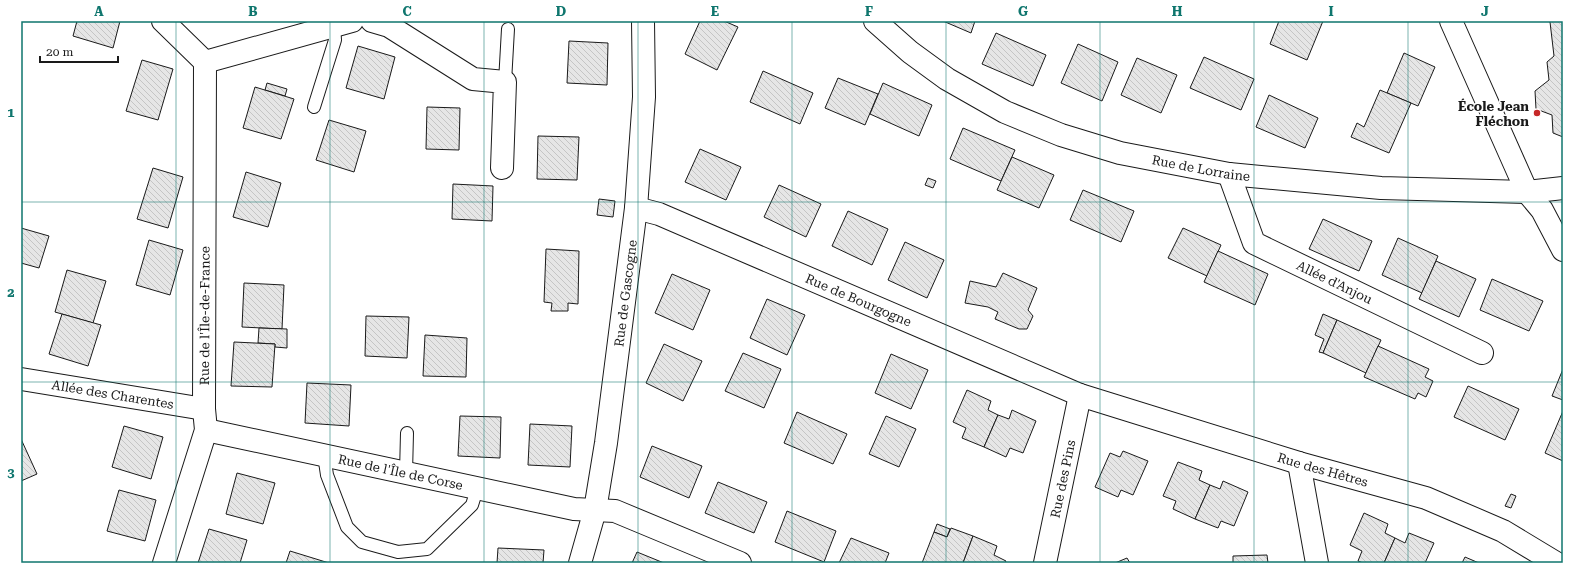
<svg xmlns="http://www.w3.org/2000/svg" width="1584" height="584" viewBox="0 0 1584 584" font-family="'Roboto Serif',serif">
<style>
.building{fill:url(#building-back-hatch);stroke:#1a1a1a}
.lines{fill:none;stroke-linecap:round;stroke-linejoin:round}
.service-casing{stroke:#1a1a1a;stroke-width:14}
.minor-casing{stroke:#1a1a1a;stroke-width:24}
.service{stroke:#fff;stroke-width:12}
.minor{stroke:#fff;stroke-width:22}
.grid{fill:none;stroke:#0f766e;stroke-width:1;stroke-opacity:0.55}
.poi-dot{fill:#c62828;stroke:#fff;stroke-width:1.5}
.labels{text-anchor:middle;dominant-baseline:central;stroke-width:3;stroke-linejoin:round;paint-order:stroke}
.poi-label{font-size:13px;font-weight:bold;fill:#1a1a1a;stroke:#fff;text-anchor:end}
.street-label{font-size:13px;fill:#1a1a1a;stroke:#fff}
.neatline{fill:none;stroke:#0f766e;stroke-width:1.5}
.grid-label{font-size:13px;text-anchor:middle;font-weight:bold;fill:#0f766e}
</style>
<defs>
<pattern id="building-back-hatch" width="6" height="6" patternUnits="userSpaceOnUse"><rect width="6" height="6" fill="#e6e6e6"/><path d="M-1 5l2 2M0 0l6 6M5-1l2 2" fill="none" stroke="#c5c5c5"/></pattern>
</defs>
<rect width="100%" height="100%" fill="#fff"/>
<g class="building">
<polygon points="77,21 120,21 113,48 73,36"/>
<polygon points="700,21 724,21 738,27 717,70 685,54"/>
<polygon points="943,21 975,21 971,33"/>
<polygon points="1279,21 1323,21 1307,60 1270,44"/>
<polygon points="1548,21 1563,21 1563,137 1553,133 1552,115 1536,109 1535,91 1549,80 1547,62 1554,56 1550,22"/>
<polygon points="996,33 1046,55 1033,86 982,64"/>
<polygon points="569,41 608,43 607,85 567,83"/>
<polygon points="1078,44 1118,62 1102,101 1061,83"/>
<polygon points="358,46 395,57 384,99 346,88"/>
<polygon points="1404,53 1435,67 1418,106 1387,93"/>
<polygon points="1204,57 1254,79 1241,110 1190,88"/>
<polygon points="1137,58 1177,75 1161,113 1121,95"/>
<polygon points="142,60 173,69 158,120 126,111"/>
<polygon points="763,71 813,93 800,124 750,102"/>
<polygon points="838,78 878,94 865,125 825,108"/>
<polygon points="267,83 287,89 285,96 265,90"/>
<polygon points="883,83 932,105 919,136 870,114"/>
<polygon points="255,87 294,99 281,139 243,128"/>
<polygon points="1380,90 1411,103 1389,153 1351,137 1357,123 1364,127"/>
<polygon points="1269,95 1318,118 1305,148 1256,127"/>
<polygon points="427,107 460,108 459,150 426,149"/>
<polygon points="329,120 366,131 354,172 316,160"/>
<polygon points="963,128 1015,150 1001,181 950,159"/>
<polygon points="538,136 579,137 577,180 537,179"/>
<polygon points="700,149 741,167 726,200 685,182"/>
<polygon points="1012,157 1054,175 1039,208 997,190"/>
<polygon points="153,168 183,177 168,228 137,219"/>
<polygon points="246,172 281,183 268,227 233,217"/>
<polygon points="928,178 936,181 933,188 925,185"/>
<polygon points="453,184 493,186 492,221 452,219"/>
<polygon points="779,185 821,204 806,237 764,217"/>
<polygon points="1083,190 1134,211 1121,242 1070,220"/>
<polygon points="599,199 615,201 613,217 597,215"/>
<polygon points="848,211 888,229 872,265 832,246"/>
<polygon points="1323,219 1372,241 1359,271 1309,249"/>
<polygon points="21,228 49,236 39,268 21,263"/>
<polygon points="1183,228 1221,245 1207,276 1168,258"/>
<polygon points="1398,238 1438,256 1422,293 1382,275"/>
<polygon points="149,240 183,250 170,295 136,285"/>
<polygon points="905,242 944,260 927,298 888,280"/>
<polygon points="546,249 579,251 578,304 568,303 568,311 551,311 552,303 544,302"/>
<polygon points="1218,251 1268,274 1255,305 1204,282"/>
<polygon points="1436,261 1476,279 1459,317 1419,299"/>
<polygon points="67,270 106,281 93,323 55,312"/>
<polygon points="1003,273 1037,288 1028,310 1033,316 1027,329 1019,329 995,319 998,312 988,307 965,303 970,281 996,287"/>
<polygon points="672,274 710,290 693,330 655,313"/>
<polygon points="1492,279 1543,301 1529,331 1480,310"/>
<polygon points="244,283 284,285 282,329 242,327"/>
<polygon points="767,299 805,315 787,355 750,338"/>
<polygon points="62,314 101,325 88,366 49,354"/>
<polygon points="1323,314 1337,320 1323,353 1319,352 1324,339 1315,335"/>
<polygon points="366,316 409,317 407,358 365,356"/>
<polygon points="1337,320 1381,340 1366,373 1323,353"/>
<polygon points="259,328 287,329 287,348 275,347 275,344 258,343"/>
<polygon points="425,335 467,338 466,377 423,376"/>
<polygon points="234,342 275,344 272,387 231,386"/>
<polygon points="664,344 702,361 683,401 646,383"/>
<polygon points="1378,346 1429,369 1425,377 1433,381 1426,397 1418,393 1415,399 1364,377"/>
<polygon points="743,353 781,369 764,408 725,391"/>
<polygon points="891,354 928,370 911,409 875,393"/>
<polygon points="1563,369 1563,400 1552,396"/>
<polygon points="307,383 351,385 349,426 305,423"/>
<polygon points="1468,386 1519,409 1505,440 1454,417"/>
<polygon points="967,390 991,401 988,410 998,415 984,447 962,438 966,428 953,422"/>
<polygon points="1012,410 1036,421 1023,453 1010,448 1006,457 984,447 998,415 1009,419"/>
<polygon points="1563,411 1563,461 1545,453"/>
<polygon points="797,412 847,434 833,464 784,443"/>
<polygon points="460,416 501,417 500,458 458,456"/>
<polygon points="886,416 916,429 899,467 869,454"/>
<polygon points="530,424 572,426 570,467 528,465"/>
<polygon points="124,426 163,437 151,479 112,467"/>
<polygon points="21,439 37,474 21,481"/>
<polygon points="652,446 702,466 689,498 640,477"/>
<polygon points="1123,451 1148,461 1133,495 1121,490 1118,497 1095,487 1110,453 1120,457"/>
<polygon points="1178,462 1202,471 1199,480 1210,485 1195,519 1173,509 1176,501 1163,496"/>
<polygon points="237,473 275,483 263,524 226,514"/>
<polygon points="1223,481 1248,492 1234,526 1221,521 1218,528 1195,519 1210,485 1220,489"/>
<polygon points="718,482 767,502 754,533 705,513"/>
<polygon points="119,490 156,500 145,541 107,531"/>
<polygon points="1511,494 1516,496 1511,508 1505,506"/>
<polygon points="787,511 836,531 824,562 775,542"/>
<polygon points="1364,513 1388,524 1385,533 1395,538 1384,563 1363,563 1358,561 1362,551 1350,545"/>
<polygon points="937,524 950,529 947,537 934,532"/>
<polygon points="951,528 973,536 963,563 922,563 934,532 947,537"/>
<polygon points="209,529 247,540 240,563 198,563"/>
<polygon points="1409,533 1434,543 1425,563 1384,563 1395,538 1405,543"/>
<polygon points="973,536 997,546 994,555 1006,561 1005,563 963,563"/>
<polygon points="851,538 889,553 885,563 839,563"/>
<polygon points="498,548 544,550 543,563 497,563"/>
<polygon points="290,551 329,563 286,563"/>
<polygon points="637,552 664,563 632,563"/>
<polygon points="1267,555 1268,563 1233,563 1233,556"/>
<polygon points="1465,557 1479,563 1462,563"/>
<polygon points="1127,558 1130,563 1115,563"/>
</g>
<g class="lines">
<defs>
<g id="service">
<polyline points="505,82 508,29"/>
<polyline points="314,107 335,40 334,26"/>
<polyline points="324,455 327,475 347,527 362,542 398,552 427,549 472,505 477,489"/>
<polyline points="406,473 407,433"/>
</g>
<g id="minor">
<polyline points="163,21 205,62"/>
<polyline points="372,21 389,26 473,79 505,82 502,168"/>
<path id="s1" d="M 875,21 L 910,52 L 947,79 L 1005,112 L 1061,135 L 1120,153 L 1229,174 L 1381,188 L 1527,192 L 1563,188"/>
<polyline points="1451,21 1527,192 1542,210 1563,250"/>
<polyline points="205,62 352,21"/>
<path id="s2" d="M 1229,174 L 1254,243 L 1482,353"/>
<path id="s3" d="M 636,208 L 659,214 L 1080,395 L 1299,463 L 1426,498 L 1503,531 L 1556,563"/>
<path id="s4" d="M 21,379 L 204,409"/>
<path id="s5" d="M 206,430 L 574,509 L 615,511 L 740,563"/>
<polyline points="1299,463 1317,563"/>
<path id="s6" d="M 164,563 L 206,430 L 204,409 L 205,62"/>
<path id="s7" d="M 580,563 L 595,510 L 606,443 L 636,208 L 644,97 L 643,21"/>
<path id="s8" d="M 1045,563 L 1080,395"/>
</g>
</defs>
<use href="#service" class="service-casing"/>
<use href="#minor" class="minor-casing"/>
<use href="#service" class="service"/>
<use href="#minor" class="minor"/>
</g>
<path class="grid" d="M 176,21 L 176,563M 330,21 L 330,563M 484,21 L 484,563M 638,21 L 638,563M 792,21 L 792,563M 946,21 L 946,563M 1100,21 L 1100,563M 1254,21 L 1254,563M 1408,21 L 1408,563M 21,202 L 1563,202M 21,382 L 1563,382"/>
<circle class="poi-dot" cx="1537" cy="113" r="4"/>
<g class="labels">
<g class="poi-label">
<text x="1529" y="106">École Jean<tspan x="1529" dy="15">Fléchon</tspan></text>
</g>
<g class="street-label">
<text stroke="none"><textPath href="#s1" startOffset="364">Rue de Lorraine</textPath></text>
<text stroke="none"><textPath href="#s2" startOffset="163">Allée d'Anjou</textPath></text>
<text stroke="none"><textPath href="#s7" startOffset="274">Rue de Gascogne</textPath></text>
<text stroke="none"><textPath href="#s3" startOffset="241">Rue de Bourgogne</textPath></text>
<text stroke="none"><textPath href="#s6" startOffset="254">Rue de l'Île-de-France</textPath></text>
<text stroke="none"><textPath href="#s4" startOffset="93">Allée des Charentes</textPath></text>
<text stroke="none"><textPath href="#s3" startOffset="736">Rue des Hêtres</textPath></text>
<text stroke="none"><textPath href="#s5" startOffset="199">Rue de l'Île de Corse</textPath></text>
<text stroke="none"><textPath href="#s8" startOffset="86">Rue des Pins</textPath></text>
</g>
</g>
<rect width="1584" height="584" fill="none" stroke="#ffffff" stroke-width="44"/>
<path d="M40 56v6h78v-6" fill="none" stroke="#1a1a1a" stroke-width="2"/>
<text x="46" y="56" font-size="12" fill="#1a1a1a" stroke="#ffffff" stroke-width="3" paint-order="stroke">20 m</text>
<rect x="22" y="22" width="1540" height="540" class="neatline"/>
<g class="grid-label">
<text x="99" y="16">A</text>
<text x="253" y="16">B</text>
<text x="407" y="16">C</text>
<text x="561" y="16">D</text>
<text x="715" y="16">E</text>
<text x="869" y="16">F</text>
<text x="1023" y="16">G</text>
<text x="1177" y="16">H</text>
<text x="1331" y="16">I</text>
<text x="1485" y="16">J</text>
<text x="11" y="117">1</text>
<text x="11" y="297">2</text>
<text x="11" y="477">3</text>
</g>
</svg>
